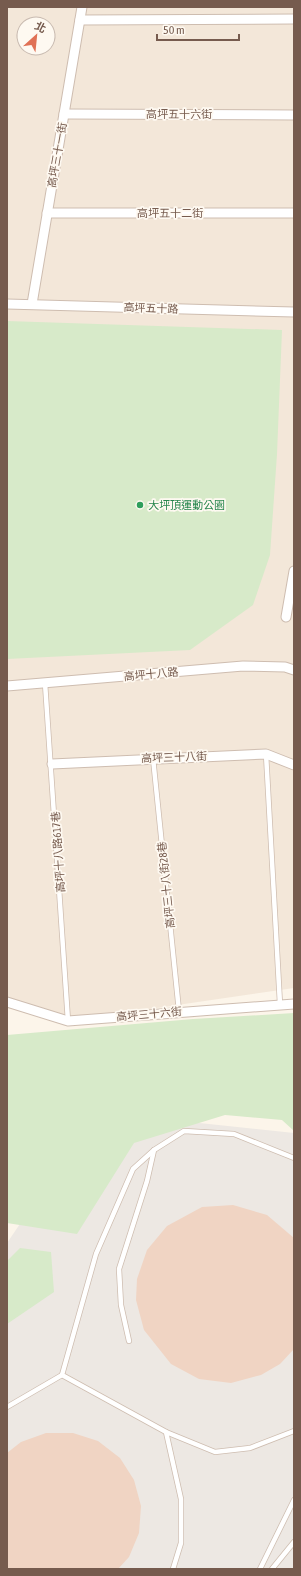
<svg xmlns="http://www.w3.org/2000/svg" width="301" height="1576" viewBox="0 0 301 1576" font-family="'Asap Condensed','Noto Sans TC',sans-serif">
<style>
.residential{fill:#f3e7d9;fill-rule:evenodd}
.industrial{fill:#ede8e3}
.green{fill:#d7eac9}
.building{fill:#f0d4c3}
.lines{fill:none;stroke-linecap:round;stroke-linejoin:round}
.service-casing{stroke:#cebdb0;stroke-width:6}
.minor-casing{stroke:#cebdb0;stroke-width:11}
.service{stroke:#fff;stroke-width:4.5}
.minor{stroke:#fff;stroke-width:9}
.leisure-dot{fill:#2e9e5b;stroke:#fef9f1;stroke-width:1.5}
.labels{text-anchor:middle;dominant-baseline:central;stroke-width:3.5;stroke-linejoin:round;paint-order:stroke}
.street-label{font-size:11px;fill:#765b4e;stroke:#fef9f1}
.leisure-label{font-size:11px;fill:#27864d;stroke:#fef9f1;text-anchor:start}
</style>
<rect width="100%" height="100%" fill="#fcf5ea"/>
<path class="residential" d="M 7,7 L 294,7 L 294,988 L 68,1021 L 7,1002 ZM 24,24 L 48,24 L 48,48 L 24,48 Z"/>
<polygon class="industrial" points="96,1112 294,1133 294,1569 7,1569 7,1243"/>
<g class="green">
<polygon points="7,321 282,330 277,454 270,555 253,605 190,650 7,659"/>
<polygon points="294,1013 294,1131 282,1120 225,1115 134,1143 77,1234 7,1223 7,1035 193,1019"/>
<polygon points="20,1248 51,1252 54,1292 7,1324 7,1261"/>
</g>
<g class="building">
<polygon points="233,1205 267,1215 294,1238 294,1349 280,1364 261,1375 231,1383 199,1379 171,1364 144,1330 136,1300 137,1279 147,1250 167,1226 202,1207"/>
<polygon points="46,1433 73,1433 98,1441 120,1458 134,1480 141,1506 139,1533 129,1557 118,1569 7,1569 7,1453 21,1442"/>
</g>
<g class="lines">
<defs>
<g id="service">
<polyline points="45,683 68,1021"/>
<polyline points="266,754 280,1004"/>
<polyline points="153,758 179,1011"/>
<polyline points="294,1158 234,1134 184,1131 154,1150 133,1169 96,1254 62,1375 166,1432 215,1452 250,1448 294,1431"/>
<polyline points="129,1341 121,1305 119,1269 147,1181 154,1150"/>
<polyline points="7,1407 62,1375"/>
<polyline points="166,1432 181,1499 181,1543 173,1569"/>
<polyline points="260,1569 294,1500"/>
<polyline points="272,1569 294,1542"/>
</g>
<g id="minor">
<polyline points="80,20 294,19"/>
<polyline points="64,114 294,115"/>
<polyline points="47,213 294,213"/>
<polyline points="7,304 294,312"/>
<polyline points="32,304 82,7"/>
<polyline points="286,617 294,571"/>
<polyline points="7,686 243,666 285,667 294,670"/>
<polyline points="52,764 266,754 294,765"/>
<polyline points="7,1002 68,1021 294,1004"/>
</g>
</defs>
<use href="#service" class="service-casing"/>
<use href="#minor" class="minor-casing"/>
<use href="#service" class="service"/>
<use href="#minor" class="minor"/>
</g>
<circle class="leisure-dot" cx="140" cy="505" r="4"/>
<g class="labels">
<g class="street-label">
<text x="179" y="114">高坪五十六街</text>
<text transform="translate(57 155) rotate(-80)">高坪三十一街</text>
<text x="170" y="213">高坪五十二街</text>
<text transform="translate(151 308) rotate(2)">高坪五十路</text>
<text transform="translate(151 674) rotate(-5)">高坪十八路</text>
<text transform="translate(174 757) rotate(-2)">高坪三十八街</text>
<text transform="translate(58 852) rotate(-94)">高坪十八路617巷</text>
<text transform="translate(166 885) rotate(-96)">高坪三十八街28巷</text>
<text transform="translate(149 1014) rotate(-5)">高坪三十六街</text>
</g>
<g class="leisure-label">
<text x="148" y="505">大坪頂運動公園</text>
</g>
</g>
<rect width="301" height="1576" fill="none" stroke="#765b4e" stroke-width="16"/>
<g transform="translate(36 36) rotate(27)"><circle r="19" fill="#fef9f1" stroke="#c8bab0"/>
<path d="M0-3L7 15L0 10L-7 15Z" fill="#e07155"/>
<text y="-6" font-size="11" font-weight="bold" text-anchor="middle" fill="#765b4e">北</text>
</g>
<path d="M157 34v6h82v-6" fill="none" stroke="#765b4e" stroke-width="2"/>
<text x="163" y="34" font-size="12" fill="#765b4e" stroke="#fef9f1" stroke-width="3" paint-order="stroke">50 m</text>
</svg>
